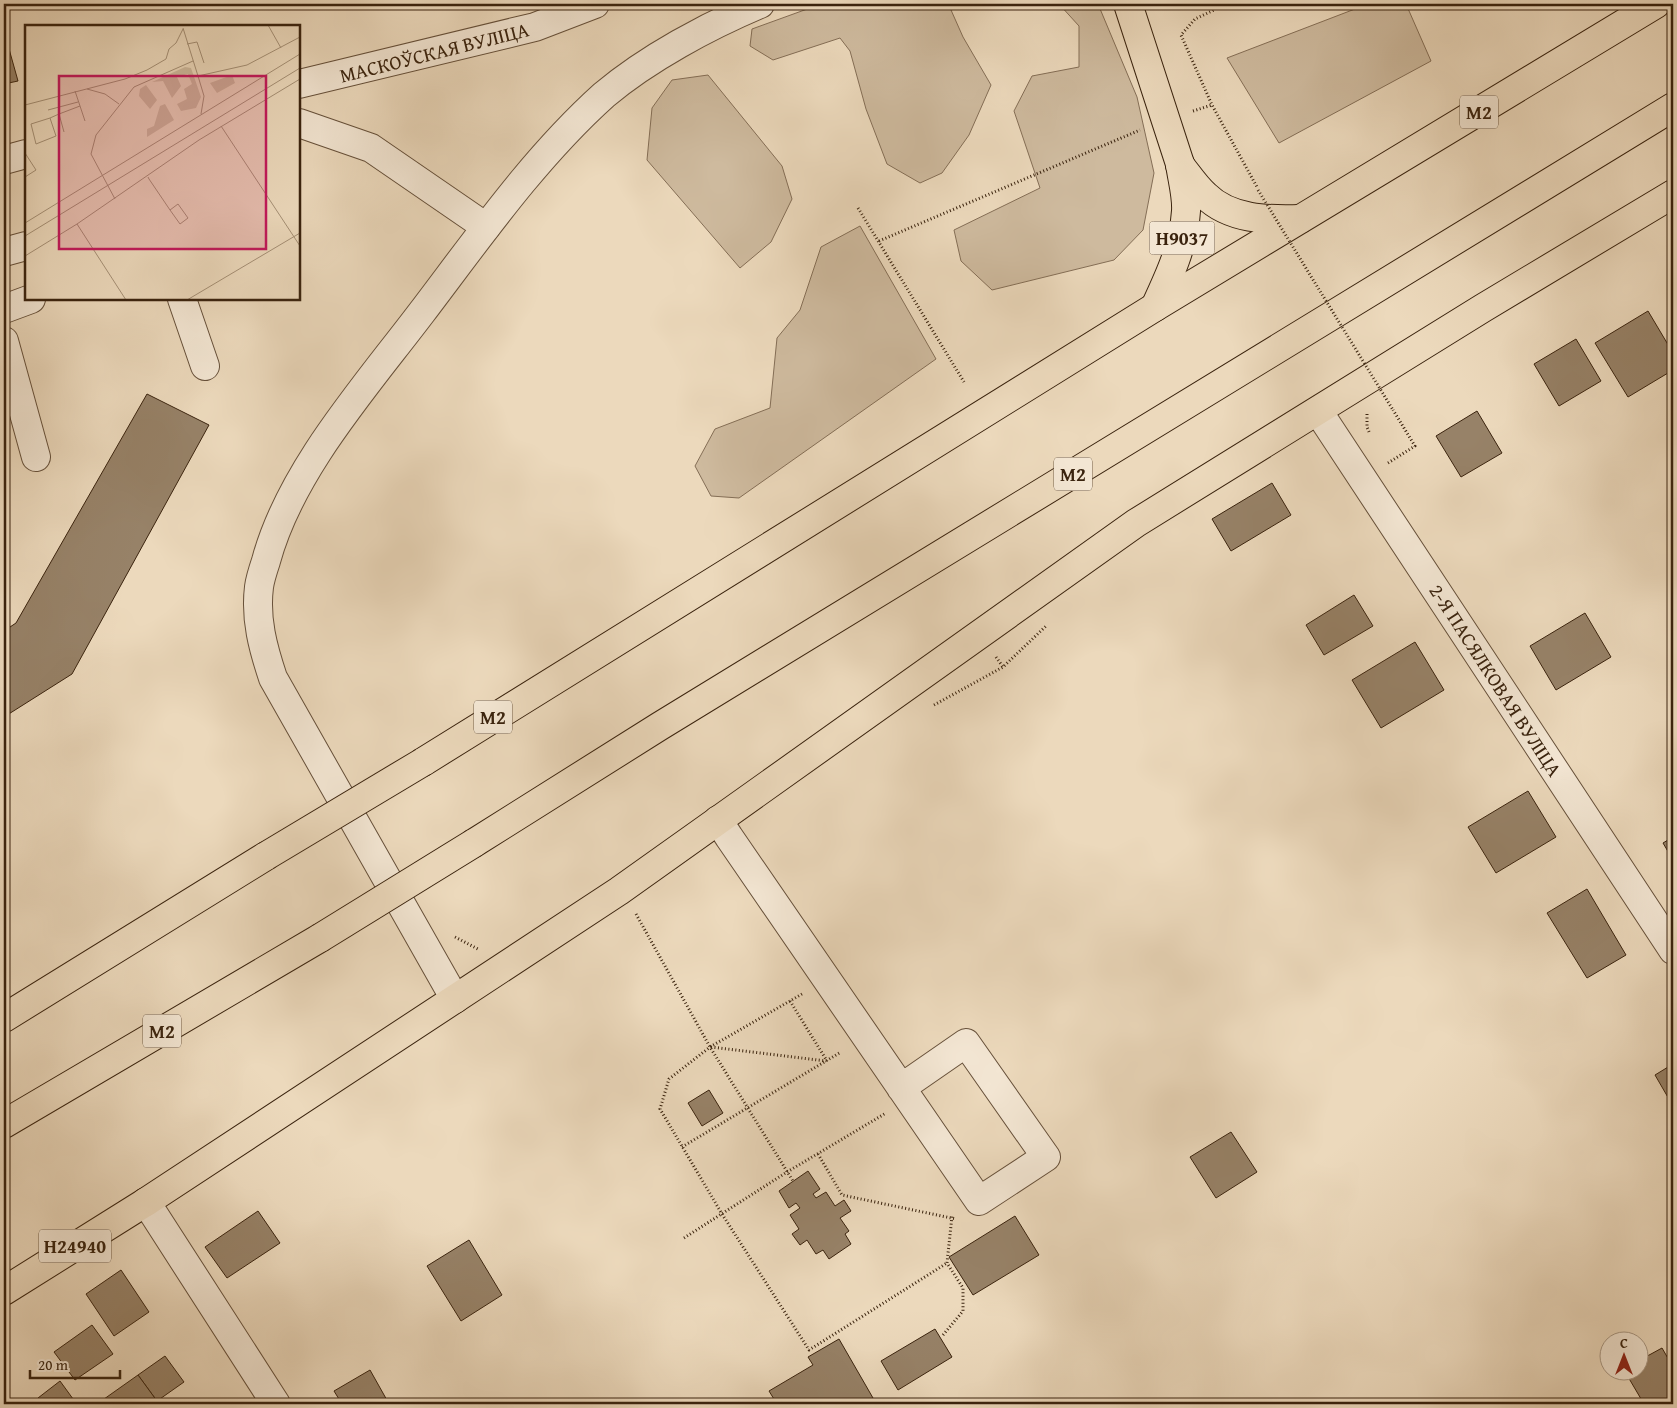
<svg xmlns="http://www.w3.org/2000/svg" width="1677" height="1408" viewBox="0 0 1677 1408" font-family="'Gentium Book Plus',serif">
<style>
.green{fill:#ceba9e;stroke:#846e56}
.building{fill:#978268;stroke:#3a230e}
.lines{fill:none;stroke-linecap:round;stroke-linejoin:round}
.minor-casing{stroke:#66503a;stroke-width:30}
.major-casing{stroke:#3a230e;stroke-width:30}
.highway-casing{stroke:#3a230e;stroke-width:30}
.path{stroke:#3a230e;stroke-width:3;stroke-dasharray:1 2.5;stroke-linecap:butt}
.minor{stroke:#f3e6d3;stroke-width:28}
.major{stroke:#ecd9bc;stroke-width:28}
.highway{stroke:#ecd9bc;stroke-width:28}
.highway-bridge-casing{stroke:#3a230e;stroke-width:30;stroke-linecap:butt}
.path-bridge{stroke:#3a230e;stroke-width:3;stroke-dasharray:1 2.5;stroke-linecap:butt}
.highway-bridge{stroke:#ecd9bc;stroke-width:28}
.labels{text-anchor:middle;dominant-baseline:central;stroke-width:4;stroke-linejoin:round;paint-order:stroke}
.shield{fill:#f3e6d3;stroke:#725e49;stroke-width:1}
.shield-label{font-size:19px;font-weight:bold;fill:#3a230e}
.street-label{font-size:20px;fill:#3a230e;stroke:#f3e6d3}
.inset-road{fill:none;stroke:#a59076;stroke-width:1}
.view{fill:#c2185b;fill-opacity:0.15;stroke:#c2185b;stroke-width:2.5}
.inset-edge{fill:none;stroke:#3a230e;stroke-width:2.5}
</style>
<rect width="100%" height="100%" fill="#ecd9bc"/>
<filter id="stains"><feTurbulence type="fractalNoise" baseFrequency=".004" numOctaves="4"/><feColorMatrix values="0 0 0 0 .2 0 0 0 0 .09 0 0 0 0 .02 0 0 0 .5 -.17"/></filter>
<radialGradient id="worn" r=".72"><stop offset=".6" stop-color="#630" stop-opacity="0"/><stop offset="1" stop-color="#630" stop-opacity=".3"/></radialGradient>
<g class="green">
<polygon points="821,4 974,4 951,10 963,37 991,85 969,135 942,173 920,183 887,164 866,109 850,51 840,38 773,60 750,46 752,29"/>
<polygon points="1059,4 1098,4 1137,97 1154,173 1143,230 1114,260 992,290 961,261 954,230 1040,188 1014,111 1032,76 1079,67 1079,26"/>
<polygon points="1368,4 1406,4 1431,61 1279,143 1227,58"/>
<polygon points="708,75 782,166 792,199 771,242 740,268 647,160 652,108 672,80"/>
<polygon points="860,226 936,359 739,498 711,496 695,466 715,429 770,408 777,338 800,310 821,247"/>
</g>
<g class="building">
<polygon points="4,31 18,81 4,84"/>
<polygon points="1648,311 1673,353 1673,370 1628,397 1595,343"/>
<polygon points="1576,339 1601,381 1559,406 1534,364"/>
<polygon points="147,394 209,425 72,674 4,717 4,631 16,623"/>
<polygon points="1477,411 1502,453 1461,477 1436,436"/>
<polygon points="1272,483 1291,515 1231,551 1212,519"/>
<polygon points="1354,595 1373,626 1324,655 1306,625"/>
<polygon points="1585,613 1611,657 1556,690 1530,646"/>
<polygon points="1415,642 1444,690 1381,728 1352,680"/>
<polygon points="1528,791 1556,837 1496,873 1468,827"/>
<polygon points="1673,837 1673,860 1663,843"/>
<polygon points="1587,889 1626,955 1587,978 1547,913"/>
<polygon points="1673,1064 1673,1106 1655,1075"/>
<polygon points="709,1090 723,1113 702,1126 688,1103"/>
<polygon points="1231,1132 1257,1172 1216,1198 1190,1157"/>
<polygon points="808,1171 820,1189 813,1194 816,1198 826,1192 835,1206 844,1200 851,1211 840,1218 849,1231 845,1234 851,1244 829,1259 823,1250 816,1254 807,1240 800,1245 792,1234 799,1229 790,1215 800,1208 796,1203 789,1208 779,1191"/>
<polygon points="258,1211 280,1243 227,1278 205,1247"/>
<polygon points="1015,1216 1039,1255 973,1295 949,1257"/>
<polygon points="469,1240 502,1295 461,1321 427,1266"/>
<polygon points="121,1270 149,1312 114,1336 86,1294"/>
<polygon points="92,1325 113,1354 75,1380 54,1352"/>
<polygon points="935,1329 952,1357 898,1390 881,1361"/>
<polygon points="839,1339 873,1398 861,1404 777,1404 769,1391 813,1365 808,1357"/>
<polygon points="1662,1348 1673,1367 1673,1401 1668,1404 1644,1404 1624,1370 1640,1370 1640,1360"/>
<polygon points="165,1356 184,1382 157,1401 138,1375"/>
<polygon points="370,1370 388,1402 385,1404 342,1404 334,1391"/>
<polygon points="138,1375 157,1401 153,1404 97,1404"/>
<polygon points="60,1381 76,1403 43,1404 38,1398"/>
</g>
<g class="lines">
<defs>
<g id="minor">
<polyline points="299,84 535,27 595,4"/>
<polyline points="299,123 371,148 486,227"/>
<polyline points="4,160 26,154"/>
<polyline points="4,252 26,246"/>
<polyline points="182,299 205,366"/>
<polyline points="4,309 31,299"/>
<polyline points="4,341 36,457"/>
<polyline points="1318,411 1673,950"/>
<polyline points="718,820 729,837 979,1201 1046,1157 966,1043 901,1088"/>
<path d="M 455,999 L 273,678 C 263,648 255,619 259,587 C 260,579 263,570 266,561 C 290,471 366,386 422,312 C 479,237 534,158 604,95 C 648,58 708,26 760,4"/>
<polyline points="146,1202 276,1404"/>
</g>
<g id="major">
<polyline points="1128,4 1180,164"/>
<polyline points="146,1202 619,891 1136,523 1483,308 1673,194"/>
</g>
<g id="highway">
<path d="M 1180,165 C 1188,175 1196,187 1205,195 C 1230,220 1268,220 1300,219"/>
<path d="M 1155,307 C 1169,277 1184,245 1186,211 C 1187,196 1182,179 1180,164"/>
<polyline points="423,762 1155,307 1656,4"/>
<polyline points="474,843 660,726 1673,107"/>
<polyline points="4,1018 266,856"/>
<polyline points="4,1124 320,938"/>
<polyline points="4,1291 146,1202"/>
</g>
</defs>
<use href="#minor" class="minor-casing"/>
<use href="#major" class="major-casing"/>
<use href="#highway" class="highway-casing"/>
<g class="path">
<polyline points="1212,4 1214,10 1195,19 1181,35 1212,105 1257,187"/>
<polyline points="1193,111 1212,105"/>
<polyline points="858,208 964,382"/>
<polyline points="879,241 1140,130"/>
<polyline points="1367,414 1367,427 1369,432"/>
<polyline points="1388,463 1415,446 1393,410"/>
<polyline points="996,657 1003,667"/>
<polyline points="934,705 1003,667 1046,626"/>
<polyline points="636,914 710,1047 793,1181"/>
<polyline points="455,937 478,949"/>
<polyline points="802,994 710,1047 669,1079 660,1109 722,1214 809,1350 947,1263"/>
<polyline points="790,1001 827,1061"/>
<polyline points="711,1047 826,1061"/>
<polyline points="682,1147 841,1052"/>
<polyline points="818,1154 842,1195 956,1219"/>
<polyline points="684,1238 787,1172 886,1113"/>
<polyline points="943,1335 963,1311 963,1288 947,1263 952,1216"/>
</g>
<use href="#minor" class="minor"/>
<use href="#major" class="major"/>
<use href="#highway" class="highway"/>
<defs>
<g id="highway-bridge">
<polyline points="266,856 423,762"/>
<polyline points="320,938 474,843"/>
</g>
</defs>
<use href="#highway-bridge" class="highway-bridge-casing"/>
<polyline class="path-bridge" points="1258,190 1393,410"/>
<use href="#highway-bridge" class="highway-bridge"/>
</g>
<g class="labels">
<g class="shield">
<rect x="1460" y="95.5" width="38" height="33" rx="4"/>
<rect x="1149.5" y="221.5" width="65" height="33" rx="4"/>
<rect x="1054" y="457.5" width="38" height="33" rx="4"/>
<rect x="474" y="700.5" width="38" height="33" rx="4"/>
<rect x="143" y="1014.5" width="38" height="33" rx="4"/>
<rect x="39" y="1229.5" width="72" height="33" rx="4"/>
</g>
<g class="shield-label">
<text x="1479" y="112">М2</text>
<text x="1182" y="238">Н9037</text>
<text x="1073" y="474">М2</text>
<text x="493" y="717">М2</text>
<text x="162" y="1031">М2</text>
<text x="75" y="1246">Н24940</text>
</g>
<g class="street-label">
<text transform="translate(434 52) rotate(-14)">МАСКОЎСКАЯ ВУЛІЦА</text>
<text transform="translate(1496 680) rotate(57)">2-Я ПАСЯЛКОВАЯ ВУЛІЦА</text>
</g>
</g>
<g transform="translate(25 25)">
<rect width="275" height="275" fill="#ecd9bc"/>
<path d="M 160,42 L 166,43 L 176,72 L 171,83 L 156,86 L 152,79 L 162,74 L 159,64 L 167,59 L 163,49 L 152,52 L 156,61 L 147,73 L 138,56 L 127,57 ZM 207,50 L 210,58 L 192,68 L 185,58 ZM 121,60 L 132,75 L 125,84 L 114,71 L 115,64 ZM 140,79 L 149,95 L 122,112 L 122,104 L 129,101 L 135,81 Z" fill="#ceba9e"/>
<path class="inset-road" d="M 243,0 L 256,23M 158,3 L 173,51M 162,19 L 172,17 L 179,38M 62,64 L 80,69 L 94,79M 50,66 L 60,96M 179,71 L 173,51 L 222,40 L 275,12M 0,80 L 100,54 L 122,45 L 141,34 L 144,24 L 151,18 L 158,4M 23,85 L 53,77M 34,89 L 39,107M 176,89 L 179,71M 25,93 L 31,111 L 11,119 L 6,99 L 25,93 L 34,89 L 55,81M 196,101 L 275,221M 0,128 L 11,145 L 0,152M 123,152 L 124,154 L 145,185 L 155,199 L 163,193 L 153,179 L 145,185M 90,174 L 66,129 L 71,110 L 109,62 L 168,36M 0,198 L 275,29M 52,199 L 101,275M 52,199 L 174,115 L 275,54M 0,211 L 275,43M 0,231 L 52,199M 162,275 L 275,208"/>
<path class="view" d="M 34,51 L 241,51 L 241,224 L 34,224 Z"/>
<rect width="275" height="275" class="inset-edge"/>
</g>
<rect width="1677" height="1408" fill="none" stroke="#ecd9bc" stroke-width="20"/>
<rect x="5" y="5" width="1667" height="1398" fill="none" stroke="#3a230e" stroke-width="2.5"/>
<rect x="10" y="10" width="1657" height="1388" fill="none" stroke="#3a230e"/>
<g transform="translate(1624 1356)"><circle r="24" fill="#f3e6d3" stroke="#a99884"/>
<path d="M0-4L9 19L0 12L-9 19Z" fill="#8f2418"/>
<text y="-8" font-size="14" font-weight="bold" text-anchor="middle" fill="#3a230e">С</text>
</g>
<path d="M30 1370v8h90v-8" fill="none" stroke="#3a230e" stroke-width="2.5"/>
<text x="38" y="1370" font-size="15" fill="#3a230e" stroke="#f3e6d3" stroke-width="4" paint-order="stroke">20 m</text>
<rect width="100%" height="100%" filter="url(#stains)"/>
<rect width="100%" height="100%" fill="url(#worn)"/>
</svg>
